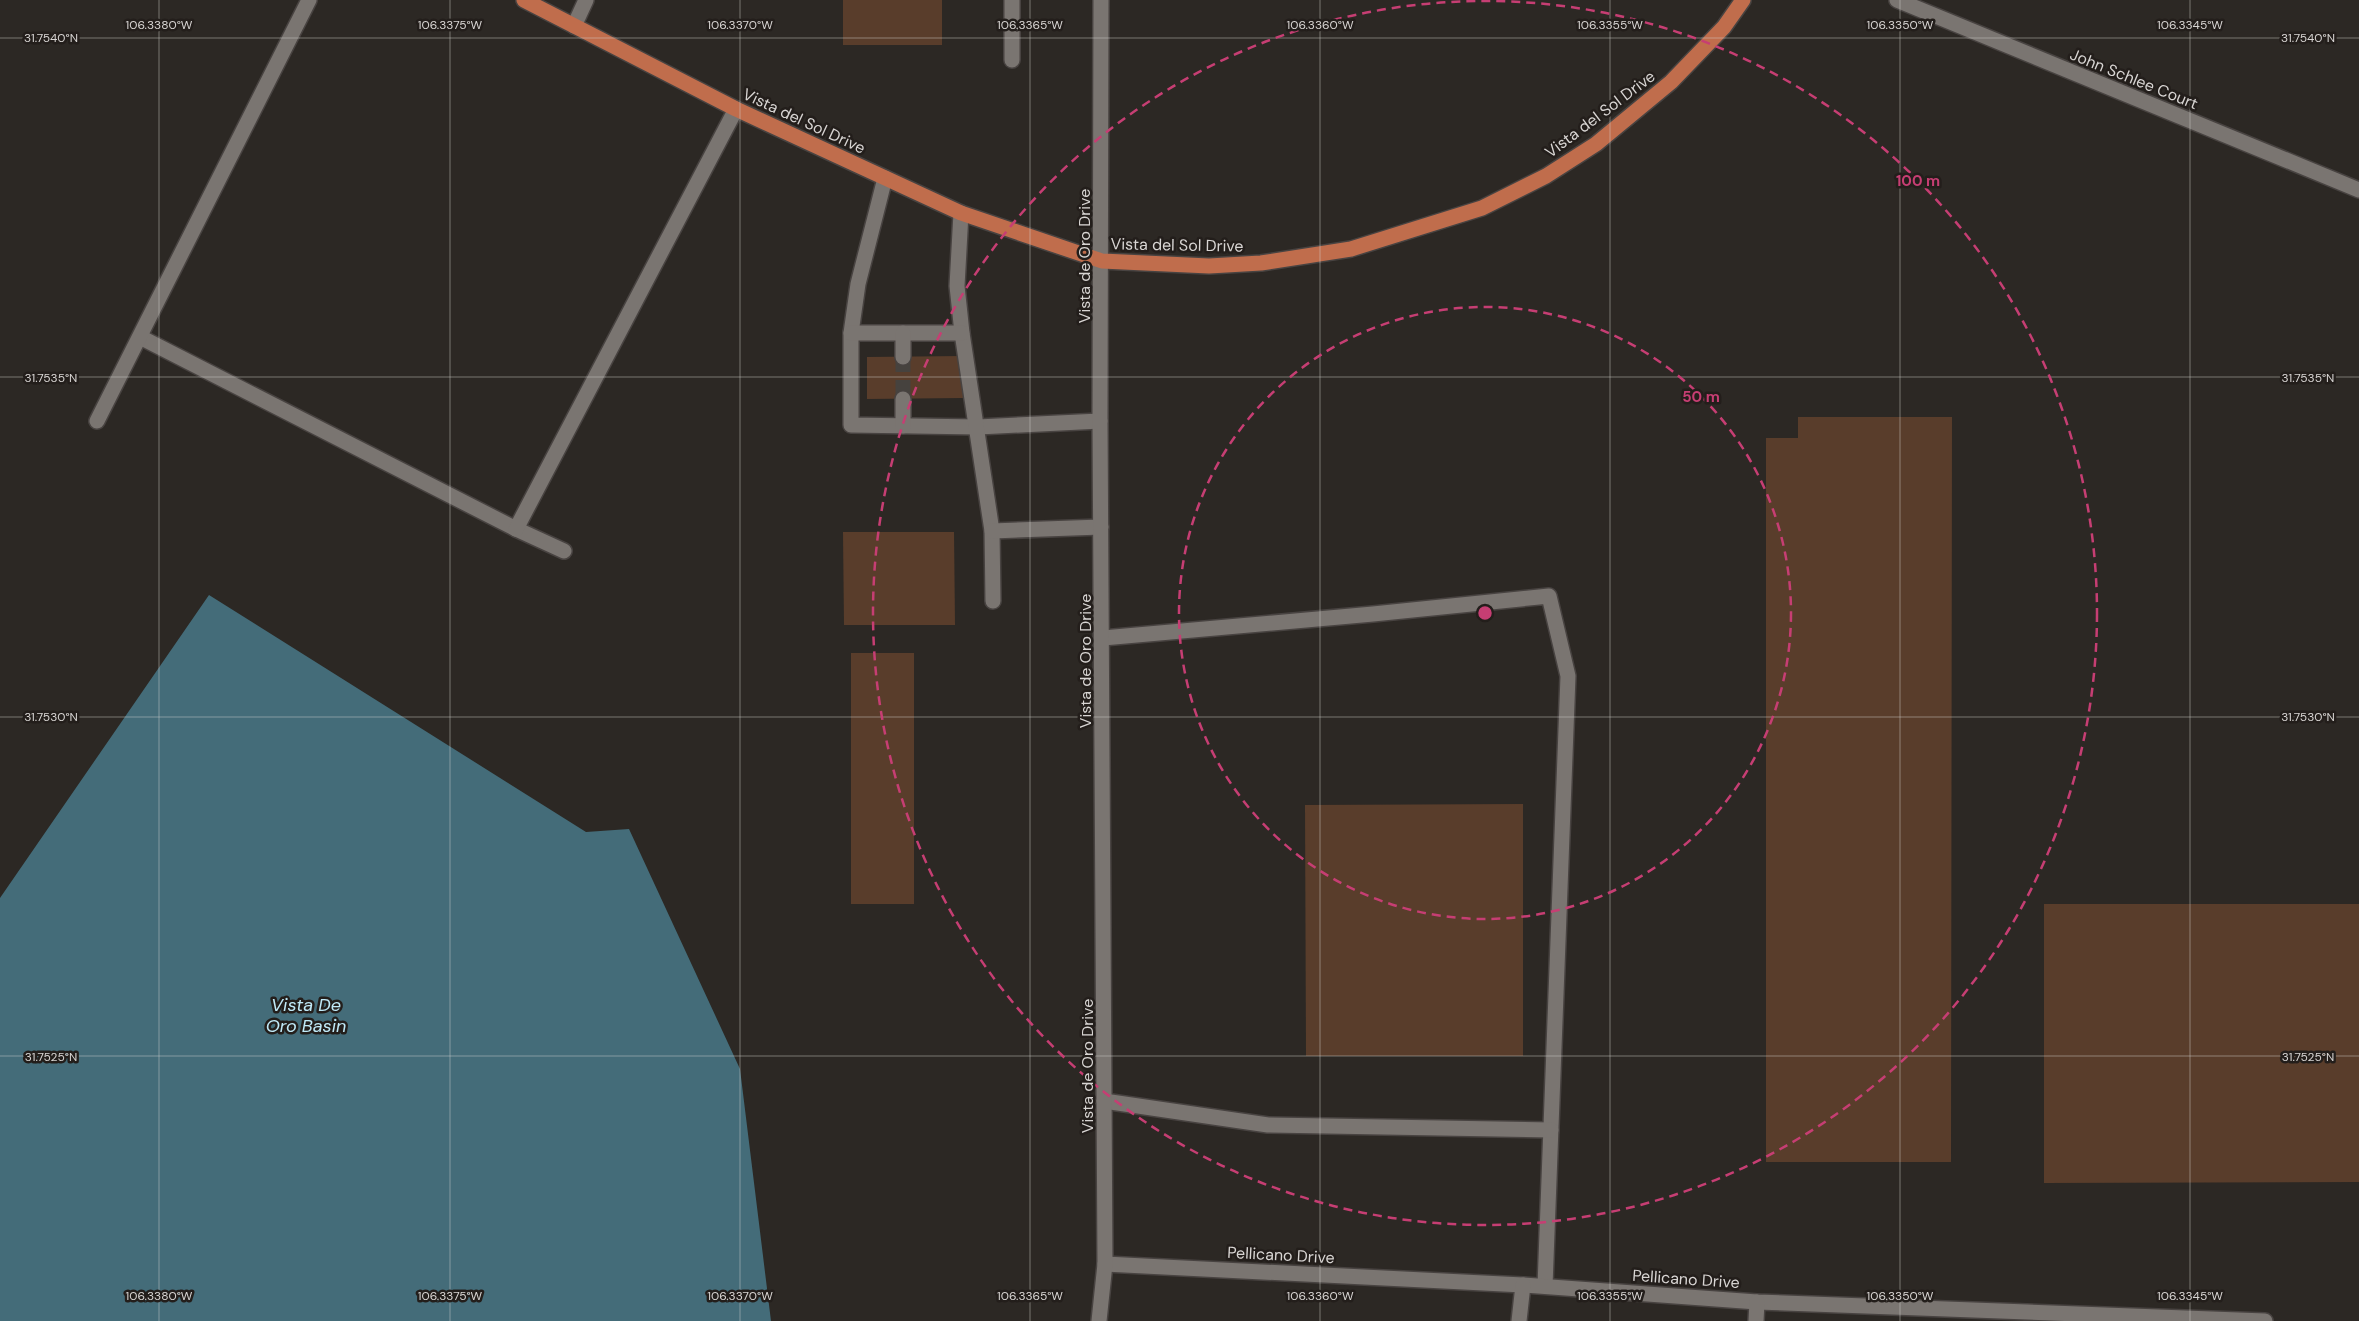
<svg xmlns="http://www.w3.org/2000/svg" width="2359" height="1321" viewBox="0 0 2359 1321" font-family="'DM Sans',sans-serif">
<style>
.water{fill:#446c79}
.building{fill:#593d2b}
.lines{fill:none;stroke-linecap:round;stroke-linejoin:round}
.minor-tunnel{stroke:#46423e;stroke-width:15;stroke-dasharray:15 8;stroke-linecap:butt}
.minor-casing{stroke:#484341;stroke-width:18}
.major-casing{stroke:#484341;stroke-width:18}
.minor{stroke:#7a7571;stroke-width:15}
.major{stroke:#c06d4c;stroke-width:15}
.ticks{fill:none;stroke:#d8d5d3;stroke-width:1;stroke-opacity:0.45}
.ring{fill:none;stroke:#c63e73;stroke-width:2.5;stroke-dasharray:9 6}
.labels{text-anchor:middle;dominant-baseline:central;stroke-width:5;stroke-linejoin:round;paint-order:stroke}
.street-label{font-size:16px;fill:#d8d5d3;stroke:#231e1b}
.water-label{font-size:18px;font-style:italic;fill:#c0eaf8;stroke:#231e1b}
.ticks-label{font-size:12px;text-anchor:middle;fill:#d8d5d3;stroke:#231e1b;stroke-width:5;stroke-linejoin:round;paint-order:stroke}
.centre{fill:#c63e73;stroke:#231e1b;stroke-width:2.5}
.ring-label{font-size:15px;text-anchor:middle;font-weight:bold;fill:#c63e73;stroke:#231e1b;stroke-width:5;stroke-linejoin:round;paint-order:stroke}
</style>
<rect width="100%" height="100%" fill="#2c2824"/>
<polygon class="water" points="209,595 586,832 629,829 740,1069 771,1321 0,1321 0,898"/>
<g class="building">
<rect x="843" y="0" width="99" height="45"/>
<polygon points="963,356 963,398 867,399 867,357"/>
<polygon points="1798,417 1952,417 1951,1162 1766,1162 1766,438 1798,438"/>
<polygon points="843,532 954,532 955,625 844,625"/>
<rect x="851" y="653" width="63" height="251"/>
<polygon points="1523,804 1523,1056 1306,1056 1305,805"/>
<polygon points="2044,904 2359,904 2359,1182 2044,1183"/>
</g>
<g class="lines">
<polyline class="minor-tunnel" points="903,357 903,399"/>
<defs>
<g id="minor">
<polyline points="1012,0 1012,60"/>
<polyline points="1897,0 2359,190"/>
<polyline points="574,26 586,0"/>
<polyline points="885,178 858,284 851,333 851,425 978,427 1100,421"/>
<polyline points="961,213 957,286 962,333 992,531 993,601"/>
<polyline points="851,333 962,333"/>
<polyline points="903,333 903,357"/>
<polyline points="140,337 516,529 564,551"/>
<polyline points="903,399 903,426"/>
<polyline points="97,421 309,0"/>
<polyline points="516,529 736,109"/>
<polyline points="992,531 1101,527"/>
<polyline points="1103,638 1373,614 1549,596 1568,676 1545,1286"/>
<polyline points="1104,1101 1268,1125 1551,1130"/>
<polyline points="1105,1264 1523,1285 1757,1302 2265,1321"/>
<polyline points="1099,1321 1105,1264 1100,421 1101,0"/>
<polyline points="1519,1321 1523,1285"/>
<polyline points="1756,1321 1757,1302"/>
</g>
<polyline id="major" points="524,0 736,109 961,213 1102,261 1209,266 1261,263 1351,249 1482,208 1546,176 1596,144 1671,82 1724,27 1743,0"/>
</defs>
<use href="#minor" class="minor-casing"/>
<use href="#major" class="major-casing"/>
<use href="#minor" class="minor"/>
<use href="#major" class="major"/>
</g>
<path class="ticks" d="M 159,0 L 159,1321M 450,0 L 450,1321M 740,0 L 740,1321M 1030,0 L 1030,1321M 1320,0 L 1320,1321M 1610,0 L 1610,1321M 1900,0 L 1900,1321M 2190,0 L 2190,1321M 0,38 L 2359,38M 0,377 L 2359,377M 0,717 L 2359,717M 0,1056 L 2359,1056"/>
<g class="ring">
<circle cx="1485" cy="613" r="306"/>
<circle cx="1485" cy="613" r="612"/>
</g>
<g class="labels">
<g class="street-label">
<text transform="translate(2134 79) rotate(22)">John Schlee Court</text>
<text transform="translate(1600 114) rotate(-37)">Vista del Sol Drive</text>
<text transform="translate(804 121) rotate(25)">Vista del Sol Drive</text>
<text transform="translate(1177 245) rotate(1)">Vista del Sol Drive</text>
<text transform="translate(1084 256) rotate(-90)">Vista de Oro Drive</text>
<text transform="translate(1085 661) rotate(-90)">Vista de Oro Drive</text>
<text transform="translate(1087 1066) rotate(-90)">Vista de Oro Drive</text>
<text transform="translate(1281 1255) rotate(3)">Pellicano Drive</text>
<text transform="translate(1686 1279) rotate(4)">Pellicano Drive</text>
</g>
<g class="water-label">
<text x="306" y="1005">Vista De<tspan x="306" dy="21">Oro Basin</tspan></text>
</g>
</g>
<g class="ticks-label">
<text x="159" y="29">106.3380°W</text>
<text x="450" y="29">106.3375°W</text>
<text x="740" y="29">106.3370°W</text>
<text x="1030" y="29">106.3365°W</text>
<text x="1320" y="29">106.3360°W</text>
<text x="1610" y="29">106.3355°W</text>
<text x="1900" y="29">106.3350°W</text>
<text x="2190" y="29">106.3345°W</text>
<text x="51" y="42">31.7540°N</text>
<text x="2308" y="42">31.7540°N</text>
<text x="51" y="382">31.7535°N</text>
<text x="2308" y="382">31.7535°N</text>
<text x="51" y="721">31.7530°N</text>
<text x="2308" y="721">31.7530°N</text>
<text x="51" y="1061">31.7525°N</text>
<text x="2308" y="1061">31.7525°N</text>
<text x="159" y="1300">106.3380°W</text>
<text x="450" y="1300">106.3375°W</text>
<text x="740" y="1300">106.3370°W</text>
<text x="1030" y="1300">106.3365°W</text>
<text x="1320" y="1300">106.3360°W</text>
<text x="1610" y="1300">106.3355°W</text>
<text x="1900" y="1300">106.3350°W</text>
<text x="2190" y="1300">106.3345°W</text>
</g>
<circle cx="1485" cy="613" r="8" class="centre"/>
<g class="ring-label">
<text x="1918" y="186">100 m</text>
<text x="1701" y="402">50 m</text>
</g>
</svg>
